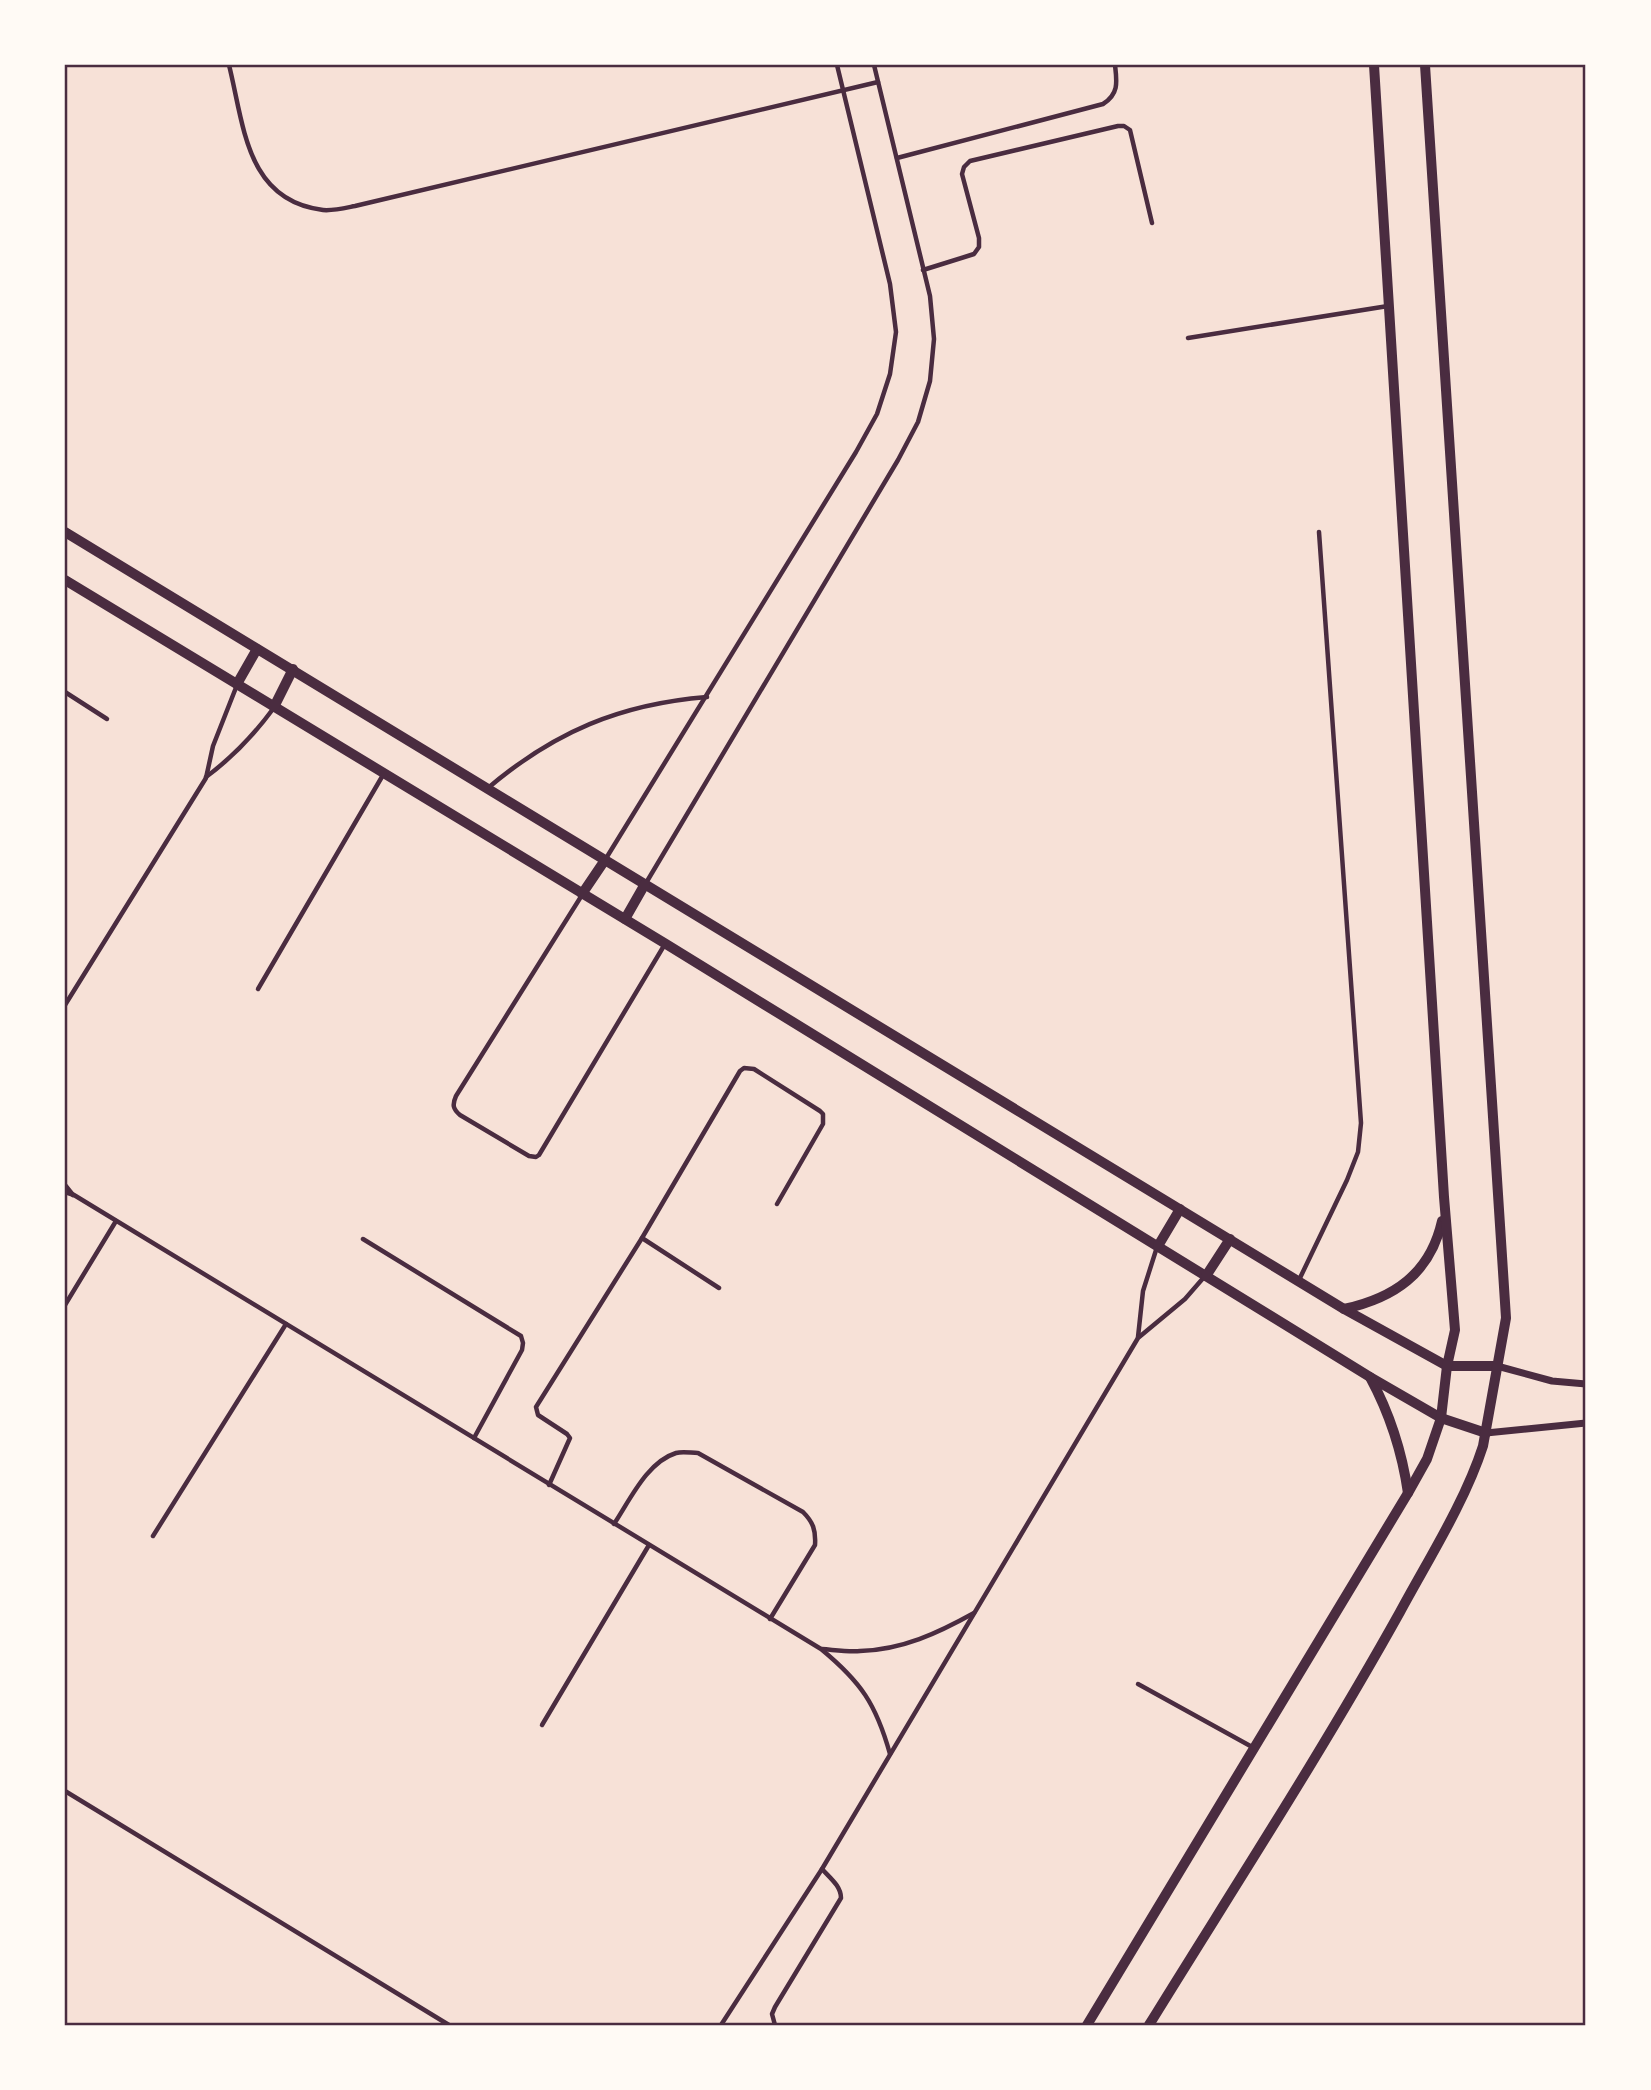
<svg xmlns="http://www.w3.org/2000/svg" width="1651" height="2090" viewBox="0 0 1651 2090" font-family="'DejaVu Sans',sans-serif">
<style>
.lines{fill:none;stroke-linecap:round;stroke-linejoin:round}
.service{stroke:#4a2c40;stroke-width:4.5}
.minor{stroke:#4a2c40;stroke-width:7}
.tertiary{stroke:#4a2c40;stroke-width:10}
.neatline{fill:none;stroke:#4a2c40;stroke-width:2.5}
</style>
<rect width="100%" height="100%" fill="#f7e1d7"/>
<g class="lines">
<g class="service">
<path d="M 229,65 C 244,125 246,201 323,210 C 333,211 345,208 355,206 L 878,82"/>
<path d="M 897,158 L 1103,104 C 1119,94 1117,82 1115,65"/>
<polyline points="923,270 974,254 979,247 979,238 962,174 964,167 970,161 1118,126 1124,126 1130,130 1152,223"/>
<polyline points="1188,338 1388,306"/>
<polyline points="65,692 107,719"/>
<path d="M 206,777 C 233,757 253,736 273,709"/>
<path d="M 488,788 C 554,732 620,704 707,697"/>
<polyline points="605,860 856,452 877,414 890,374 896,332 890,284 837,65"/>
<polyline points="646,883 898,460 918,422 930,381 934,339 930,296 874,65"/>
<path d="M 582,895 L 456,1096 C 452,1105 453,1109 460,1115 L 529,1156 L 536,1157 L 539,1155 L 665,944"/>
<polyline points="258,989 383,775"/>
<polyline points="65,1005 206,778 213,746 237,685"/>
<polyline points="65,1185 73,1195"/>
<path d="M 65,1192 L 74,1195 L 821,1649 C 861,1682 876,1704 890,1754"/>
<polyline points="642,1238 719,1288"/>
<polyline points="363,1239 521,1336 523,1343 522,1350 474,1438"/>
<polyline points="1299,1280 1347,1180 1358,1152 1361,1123 1319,532"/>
<polyline points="65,1305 116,1221"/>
<polyline points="1138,1337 1143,1291 1157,1247"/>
<polyline points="549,1485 570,1438 567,1434 538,1415 536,1407 642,1238 740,1071 744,1068 754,1069 820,1111 823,1114 823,1124 777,1204"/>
<path d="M 614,1524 C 630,1500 647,1462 676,1453 C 683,1451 691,1453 698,1453 L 803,1512 C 813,1522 816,1530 815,1545 L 770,1619"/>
<polyline points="153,1536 286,1324"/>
<path d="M 822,1649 C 835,1650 848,1652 860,1651 C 902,1650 938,1633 974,1613"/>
<polyline points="1138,1684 1254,1748"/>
<polyline points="542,1725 649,1545"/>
<polyline points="65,1791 449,2025"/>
<polyline points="721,2025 822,1869 1138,1338 1185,1299 1205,1276"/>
<path d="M 775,2025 L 772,2014 L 775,2007 L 841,1898 C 841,1886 830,1878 822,1869"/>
</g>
<g class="minor">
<polyline points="1497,1366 1552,1381 1586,1384"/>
<polyline points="1486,1433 1586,1423"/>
</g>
<g class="tertiary">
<polyline points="65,532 1344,1309 1447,1366 1497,1366"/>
<polyline points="65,580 666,944 1370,1377 1441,1418 1486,1433"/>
<polyline points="237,684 257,649"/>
<polyline points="274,707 293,669"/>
<polyline points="582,894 605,860"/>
<polyline points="625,919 645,884"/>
<polyline points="1158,1246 1180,1209"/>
<polyline points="1206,1276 1230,1239"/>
<path d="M 1344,1309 C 1394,1298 1430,1274 1442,1221"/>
<path d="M 1370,1377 C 1390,1414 1402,1451 1408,1493"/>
<polyline points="1087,2025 1408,1493 1427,1459 1441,1418 1447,1366 1455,1330 1444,1197 1374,65"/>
<path d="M 1149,2025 C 1233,1889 1322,1752 1400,1612 C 1428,1560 1465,1502 1483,1446 L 1506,1318 L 1425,65"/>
</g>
</g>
<rect width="1651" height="2090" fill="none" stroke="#fffaf5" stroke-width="133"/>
<rect x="66" y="66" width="1518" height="1958" class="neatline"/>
</svg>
